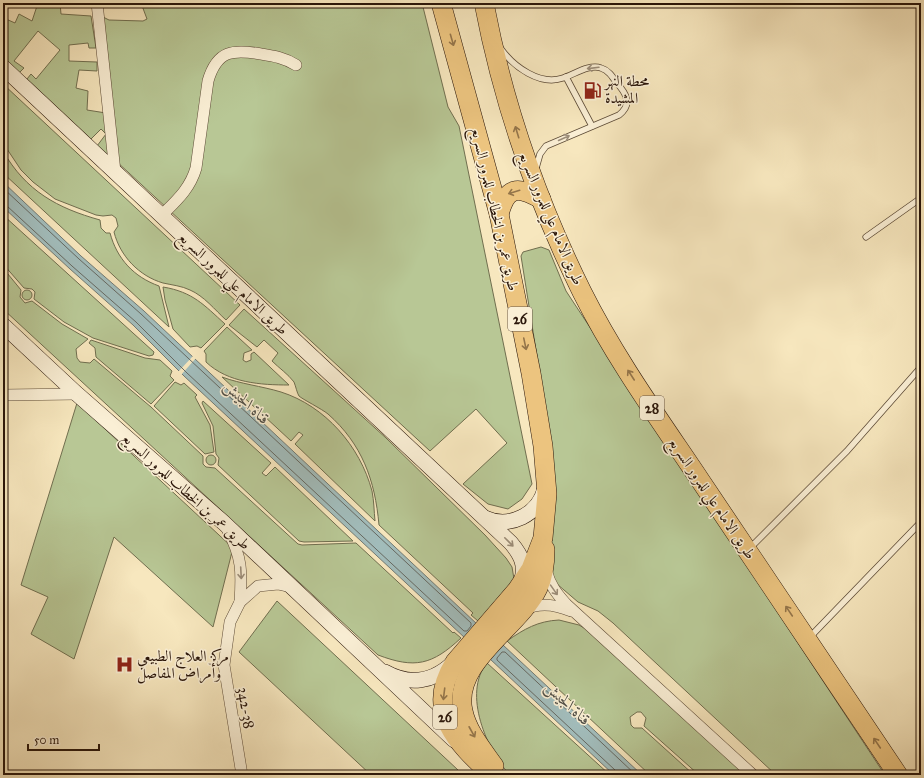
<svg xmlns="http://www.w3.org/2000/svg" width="924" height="778" viewBox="0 0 924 778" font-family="'IM FELL Great Primer',Amiri,serif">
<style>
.green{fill:#b8c795;stroke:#706e4f}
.water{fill:#a2bdbc;stroke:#727a74}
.pier{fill:#f7e7be}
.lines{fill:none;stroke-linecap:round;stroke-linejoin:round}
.shore{stroke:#666962;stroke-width:1}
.lane-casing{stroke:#5c4a36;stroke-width:7}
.street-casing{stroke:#5c4a36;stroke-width:12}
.secondary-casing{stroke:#291509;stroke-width:16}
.highway-casing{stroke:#291509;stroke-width:20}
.lane{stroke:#faefd5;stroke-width:5.5}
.street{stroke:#faefd5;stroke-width:11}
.secondary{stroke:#faefd5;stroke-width:15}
.highway{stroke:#ecc47f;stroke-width:19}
.oneway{stroke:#94754a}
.oneway2{stroke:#9c8d79}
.labels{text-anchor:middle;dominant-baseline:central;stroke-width:3;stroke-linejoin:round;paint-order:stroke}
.shield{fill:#faefd5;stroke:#685646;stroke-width:1}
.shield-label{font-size:14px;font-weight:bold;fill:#291509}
.poi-label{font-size:15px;fill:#291509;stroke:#faefd5;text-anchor:start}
.street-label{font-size:15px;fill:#291509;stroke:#faefd5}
.water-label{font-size:16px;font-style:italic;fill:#535048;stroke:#faefd5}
</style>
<rect width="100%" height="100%" fill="#f7e7be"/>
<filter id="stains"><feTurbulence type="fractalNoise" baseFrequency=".005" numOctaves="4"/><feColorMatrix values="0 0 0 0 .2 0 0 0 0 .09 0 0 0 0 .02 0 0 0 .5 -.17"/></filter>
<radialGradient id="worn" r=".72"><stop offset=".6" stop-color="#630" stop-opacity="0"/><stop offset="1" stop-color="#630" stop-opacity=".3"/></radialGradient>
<g class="green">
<polygon points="38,3 60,3 61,14 91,16 96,48 89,48 88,43 69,45 69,61 97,62 97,71 79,70 76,88 88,91 87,110 106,113 112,159 97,146 106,134 101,129 91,139 27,79 31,74 36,79 60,50 38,31 14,61 24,68 19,73 3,58 3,24 6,19 15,23 19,14 32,21"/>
<polygon points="141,3 422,3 448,107 459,126 532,484 522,499 508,509 488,504 463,484 507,443 476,409 430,451 116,161 103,17 109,20 143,21 147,19"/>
<path d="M 3,84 L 240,305 L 226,320 C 215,310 204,296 190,290 C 182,286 172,285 163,283 C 139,276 120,256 114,232 L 118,226 L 116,218 L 112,215 L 103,216 L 96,215 L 55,199 L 33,182 L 21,170 L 3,143 Z"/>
<path d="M 3,151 C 26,191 57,208 100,220 L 101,228 L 106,233 L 110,233 C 117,259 134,277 159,286 L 169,327 L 3,173 Z"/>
<polygon points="3,215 133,333 154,352 153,355 149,356 93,338 64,322 34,299 35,292 32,289 24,288 3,264"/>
<polygon points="541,247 549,250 566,291 885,775 776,775 613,623 598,611 578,602 550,578 539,369 521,256 523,252"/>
<path d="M 3,268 L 21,290 L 20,297 L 25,303 L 32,301 L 62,324 L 88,339 L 76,349 L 77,358 L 80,362 L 90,363 L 94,359 L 151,407 L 203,456 L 203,464 L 206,467 L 215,468 L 298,544 L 302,545 L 356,543 L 453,633 L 454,632 L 461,638 C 432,665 415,669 378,655 L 3,309 Z"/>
<path d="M 163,287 C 193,292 204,305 225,324 L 201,348 L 197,346 L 190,347 L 173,329 L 165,300 Z"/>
<circle cx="27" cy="295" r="5"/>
<path d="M 244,309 L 386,438 L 485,535 L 506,558 L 512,567 L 514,579 L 478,621 L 471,615 L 473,613 L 379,525 C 375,480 362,444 328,414 C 322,409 302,399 299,396 C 297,393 296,387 294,382 C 288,374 279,368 272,361 L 278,353 L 264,340 L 257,347 L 229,325 Z"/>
<path d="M 227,327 L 252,350 L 244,353 L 243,360 L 246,362 L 251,360 L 251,354 L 254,352 L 289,385 C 261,385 228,383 206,362 L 206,354 L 204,351 Z"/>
<polygon points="91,340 145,358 160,360 172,371 170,376 174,380 151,404 96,357 95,348 89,343"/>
<path d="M 222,377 C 241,384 261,386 281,392 C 325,406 360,446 372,491 C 374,501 374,511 375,521 L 295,444 L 303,435 L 299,432 L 291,441 Z"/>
<polygon points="175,382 181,385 184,383 197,395 195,397 210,425 214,452 205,454 154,406"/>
<polygon points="203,401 271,463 262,473 266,476 275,467 353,541 304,542 299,541 218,465 219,458 216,454 213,426 202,403"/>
<polygon points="77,403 233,548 213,627 114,537 74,659 31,634 48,597 21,585"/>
<circle cx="211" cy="460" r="5"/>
<polygon points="277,601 458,770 453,775 371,775 239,652"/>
<path d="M 559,620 L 579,625 L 589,631 L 746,775 L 699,775 L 644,726 L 646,718 L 641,712 L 637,712 L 630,717 L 631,725 L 634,728 L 642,728 L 694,775 L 650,775 L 507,641 C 524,629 538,621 559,620 Z"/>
<path d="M 487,663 L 610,775 L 510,775 C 487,751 462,693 487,663 Z"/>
</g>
<g class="water">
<polygon points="3,182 81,256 144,311 478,625 465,638 184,376 133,325 70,269 3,207"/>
<polygon points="503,645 642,775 614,775 490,659"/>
</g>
<polygon class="pier" points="193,356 196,358 181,375 178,372"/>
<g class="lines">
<g class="shore">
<polyline points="3,188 79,259 141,314 471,623 471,626 467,631 464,631 187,373 136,322 72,266 7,206 3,205"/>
<polyline points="616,775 615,770 497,660 497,658 502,652 505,652 636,775"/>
</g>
<defs>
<g id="lane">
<path d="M 501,49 C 514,67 540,86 563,78 C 575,74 589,64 601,68 C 608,70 612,76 616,82 C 626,93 633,104 619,115 L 546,146 L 540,154 L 536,168"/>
<polyline points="566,77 592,126"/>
<polyline points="866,237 921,198"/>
<polyline points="749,549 847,451 921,367"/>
<polyline points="809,638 921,522"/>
</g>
<g id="street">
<polyline points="97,3 115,172"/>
<polyline points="919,3 921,5"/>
<path d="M 161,216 C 176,201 190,189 196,168 L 208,81 C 217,50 233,49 261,54 C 274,56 285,58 296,65"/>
<polyline points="3,395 77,394"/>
<path d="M 228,531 C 242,557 242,572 240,602"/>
<path d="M 546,570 C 550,585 556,593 566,604 L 753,775"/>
<path d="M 524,610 C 539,602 557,605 571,611"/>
<polyline points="242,775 224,665 230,622 240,602 258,586 278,584 291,587"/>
</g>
<g id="secondary">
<path d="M 3,67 L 511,543 C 521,555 527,566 521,582"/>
<polyline points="3,325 77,394 224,523 454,740"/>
<path d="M 485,518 C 509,529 539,515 545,488"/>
<path d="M 385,672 C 410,686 433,682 453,663"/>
</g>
<g id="highway">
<path d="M 441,3 L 499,214 L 531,373 L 543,446 L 547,494 L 543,538 L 531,569 L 517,590 L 455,662 C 424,711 457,743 492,775"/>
<path d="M 484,3 C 503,103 537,201 582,292 C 615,358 659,419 700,480 C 766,579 832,677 898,775"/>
<path d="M 499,214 C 507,186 517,186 541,199"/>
<path d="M 494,766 C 482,749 467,731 463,711 C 452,662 519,628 538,588 C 544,576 545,562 545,549"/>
</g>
</defs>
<use href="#lane" class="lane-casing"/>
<use href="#street" class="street-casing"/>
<use href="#secondary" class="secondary-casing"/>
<use href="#highway" class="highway-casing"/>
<use href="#lane" class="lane"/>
<use href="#street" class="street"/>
<use href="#secondary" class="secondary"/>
<use href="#highway" class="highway"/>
</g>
<defs><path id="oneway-shaft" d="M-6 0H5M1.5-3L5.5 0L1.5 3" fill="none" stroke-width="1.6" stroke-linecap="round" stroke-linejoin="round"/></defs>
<g class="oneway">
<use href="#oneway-shaft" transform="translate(452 40) rotate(74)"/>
<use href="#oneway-shaft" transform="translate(517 132) rotate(-107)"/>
<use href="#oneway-shaft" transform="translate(514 192) rotate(163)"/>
<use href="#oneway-shaft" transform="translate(525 344) rotate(78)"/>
<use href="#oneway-shaft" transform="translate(631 375) rotate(-123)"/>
<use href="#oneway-shaft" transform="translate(789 611) rotate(-124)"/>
<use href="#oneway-shaft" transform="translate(444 694) rotate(97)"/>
<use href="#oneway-shaft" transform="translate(472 732) rotate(61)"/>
<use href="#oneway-shaft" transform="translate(877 743) rotate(-124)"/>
</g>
<g class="oneway2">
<use href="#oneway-shaft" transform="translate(593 68) rotate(173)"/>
<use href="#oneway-shaft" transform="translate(564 138) rotate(-24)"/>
<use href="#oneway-shaft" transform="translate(509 542) rotate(45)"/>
<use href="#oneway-shaft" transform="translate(241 573) rotate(87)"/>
<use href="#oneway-shaft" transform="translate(554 590) rotate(55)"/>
</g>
<defs>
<symbol id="fuel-bare" viewBox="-9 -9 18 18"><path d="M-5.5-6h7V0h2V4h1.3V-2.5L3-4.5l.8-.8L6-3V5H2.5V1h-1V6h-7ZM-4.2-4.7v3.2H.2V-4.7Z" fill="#8f2418" stroke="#faefd5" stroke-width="2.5" paint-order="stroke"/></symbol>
<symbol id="hospital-bare" viewBox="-9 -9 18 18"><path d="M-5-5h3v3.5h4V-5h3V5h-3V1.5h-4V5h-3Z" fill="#8f2418" stroke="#faefd5" stroke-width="2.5" paint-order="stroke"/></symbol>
</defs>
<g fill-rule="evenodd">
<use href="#fuel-bare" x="580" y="78" width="25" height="25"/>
<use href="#hospital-bare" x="112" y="652" width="25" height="25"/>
</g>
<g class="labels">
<g class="shield">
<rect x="508" y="307" width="24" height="24" rx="3"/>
<rect x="640" y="396" width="24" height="24" rx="3"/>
<rect x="433" y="705" width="24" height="24" rx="3"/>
</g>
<g class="shield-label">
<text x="520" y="319">26</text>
<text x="652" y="408">28</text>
<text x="445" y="717">26</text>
</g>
<g class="poi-label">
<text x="605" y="81">محطة النهر<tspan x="605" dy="17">المشيدة</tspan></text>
<text x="137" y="656">مركز العلاج الطبيعي<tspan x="137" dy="17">وأمراض المفاصل</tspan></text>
</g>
<g class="street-label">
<text transform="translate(495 209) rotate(77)">طريق عمر بن الخطاب للمرور السريع</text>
<text transform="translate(551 218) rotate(67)">طريق الامام علي للمرور السريع</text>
<text transform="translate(233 283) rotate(43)">طريق الامام علي للمرور السريع</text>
<text transform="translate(186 491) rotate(42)">طريق عمر بن الخطاب للمرور السريع</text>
<text transform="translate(712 498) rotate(56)">طريق الامام علي للمرور السريع</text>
<text transform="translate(246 708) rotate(81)">342-38</text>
</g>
<g class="water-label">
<text transform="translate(247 402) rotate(43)">قناة الجيش</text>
<text transform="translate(568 703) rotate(43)">قناة الجيش</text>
</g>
</g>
<rect width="924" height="778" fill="none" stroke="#f7e7be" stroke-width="16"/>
<rect x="4" y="4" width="916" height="770" fill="none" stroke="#291509" stroke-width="2"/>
<rect x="8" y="8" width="908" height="762" fill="none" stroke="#291509"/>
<path d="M28 744v6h71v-6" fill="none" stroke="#291509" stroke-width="2"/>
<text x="34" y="744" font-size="12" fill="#291509" stroke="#faefd5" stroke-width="3" paint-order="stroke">50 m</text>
<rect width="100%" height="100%" filter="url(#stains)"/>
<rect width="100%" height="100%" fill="url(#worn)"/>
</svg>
